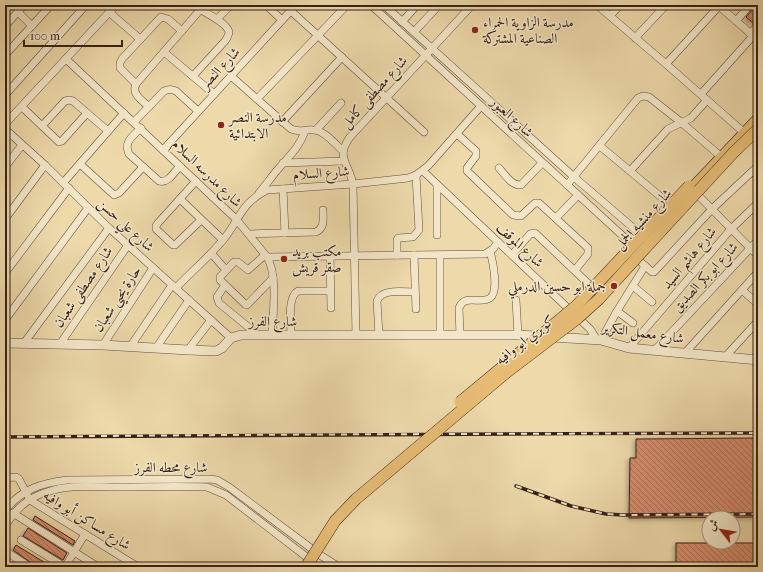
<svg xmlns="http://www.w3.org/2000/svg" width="763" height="572" viewBox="0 0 763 572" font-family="'IM FELL French Canon',Amiri,serif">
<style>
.building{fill:url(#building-back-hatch);stroke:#352119;filter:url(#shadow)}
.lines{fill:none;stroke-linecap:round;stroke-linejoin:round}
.minor-casing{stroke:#634f3d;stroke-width:8}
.tertiary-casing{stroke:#634f3d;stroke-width:10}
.primary-casing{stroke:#352119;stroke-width:12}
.minor{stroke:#f3e6c8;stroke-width:7}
.tertiary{stroke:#f3e6c8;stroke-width:9}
.primary{stroke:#e6bc75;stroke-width:11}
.rail-casing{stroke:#352119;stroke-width:3.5}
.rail{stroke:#f3e6c8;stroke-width:2;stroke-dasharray:6;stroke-linecap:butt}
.primary-bridge-casing{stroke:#352119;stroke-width:12;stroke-linecap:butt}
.primary-bridge{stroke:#e6bc75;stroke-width:11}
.poi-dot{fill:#8f2418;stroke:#f3e6c8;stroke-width:1.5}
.labels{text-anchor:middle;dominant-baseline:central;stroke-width:3;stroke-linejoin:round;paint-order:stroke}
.poi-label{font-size:14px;fill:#352119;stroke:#f3e6c8;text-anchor:start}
.street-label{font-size:14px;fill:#352119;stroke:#f3e6c8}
</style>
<defs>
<pattern id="building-back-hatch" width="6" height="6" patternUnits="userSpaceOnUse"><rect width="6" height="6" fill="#d68c6e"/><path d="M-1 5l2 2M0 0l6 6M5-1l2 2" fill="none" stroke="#ae725a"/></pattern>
<filter id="shadow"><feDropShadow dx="-2" dy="2" stdDeviation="2" flood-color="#0004"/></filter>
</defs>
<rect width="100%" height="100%" fill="#edd9aa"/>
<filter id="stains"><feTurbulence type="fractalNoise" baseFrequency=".005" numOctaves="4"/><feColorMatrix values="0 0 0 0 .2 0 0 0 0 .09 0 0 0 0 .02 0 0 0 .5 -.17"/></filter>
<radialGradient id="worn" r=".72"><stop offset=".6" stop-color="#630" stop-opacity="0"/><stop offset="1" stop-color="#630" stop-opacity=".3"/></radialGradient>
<g class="building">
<polygon points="755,5 758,5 758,20 753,23 746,17 754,8"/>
<polygon points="758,438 758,517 629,518 630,458 636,458 636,439"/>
<polygon points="35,516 75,541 73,545 33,520"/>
<polygon points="28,528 67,553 63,560 23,536"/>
<rect x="676" y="543" width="82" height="23"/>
<polygon points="16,545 52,567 37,567 13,550"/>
</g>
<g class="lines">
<defs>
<g id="minor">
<path d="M 192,5 C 200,10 227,22 229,32 C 229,35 227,38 225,41 L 193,76"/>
<polyline points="266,5 282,20"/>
<polyline points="371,5 636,248"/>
<polyline points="384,5 574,177 645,238"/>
<polyline points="597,5 666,64 740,129"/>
<polyline points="719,6 758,40"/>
<polyline points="291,11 424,132"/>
<polyline points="18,12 32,26"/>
<polyline points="109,12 140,39"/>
<polyline points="610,16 620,5"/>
<polyline points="217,19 231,5"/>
<polyline points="736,21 750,5"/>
<polyline points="402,22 417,5"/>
<polyline points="5,26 24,5"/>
<polyline points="414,32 439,5"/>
<polyline points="750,34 758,25"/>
<polyline points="635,38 666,5"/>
<polyline points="164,52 214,94"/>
<polyline points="5,55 51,5"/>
<path d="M 66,59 L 236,219 L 267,257 C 278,275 273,313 272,335"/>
<polyline points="666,64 720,5"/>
<path d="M 231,76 L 291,129 C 302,133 303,129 313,130 C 324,130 335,144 343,151"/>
<polyline points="136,84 120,68 120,63 122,59 161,17 168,19 182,31"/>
<polyline points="701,94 753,36"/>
<polyline points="5,95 86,5"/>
<polyline points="257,99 347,5"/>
<polyline points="22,107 59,142 62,141 87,113"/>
<path d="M 149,107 C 142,100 131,94 136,84 L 200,10"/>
<path d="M 134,122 L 164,91 C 169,89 171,89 176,91 L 198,111"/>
<polyline points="282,122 342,57"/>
<polyline points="5,124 116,5"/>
<polyline points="42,126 65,101 69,100 73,101 108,131"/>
<path d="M 141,128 C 133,136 123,142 129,154 L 159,181 C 168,184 174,172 180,166"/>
<polyline points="5,129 45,165 109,228 231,338"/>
<polyline points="316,130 341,103"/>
<polyline points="457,134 476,151 476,156 467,168 467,171 513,215 521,216 535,203 539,203 588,248 588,254 575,270"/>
<polyline points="600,146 661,197"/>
<polyline points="163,150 296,5"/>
<polyline points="283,163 344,161"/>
<polyline points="80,164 114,195 119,193 143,167"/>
<polyline points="5,167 22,145"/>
<path d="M 499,168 C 505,175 512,186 521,185 L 542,163"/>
<polyline points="423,171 590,329 597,340"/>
<polyline points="630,171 668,129 691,118 707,100"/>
<polyline points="196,181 158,223 156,226 156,229 173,245 175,245 201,220"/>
<polyline points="63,183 124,113"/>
<polyline points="567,185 638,98 643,96 649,97 682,123 718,154"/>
<polyline points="283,189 285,233"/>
<polyline points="693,190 758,256"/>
<path d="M 259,193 C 266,185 272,176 279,168 C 290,155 299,148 305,131"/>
<polyline points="180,199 223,240"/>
<polyline points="556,218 578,195"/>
<polyline points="5,219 45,165"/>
<path d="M 249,234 L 316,232 C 325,228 323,219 323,210"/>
<polyline points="437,235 437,185"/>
<polyline points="211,253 226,270"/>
<polyline points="265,255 248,270 238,262 234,262 220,277 220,280 245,304 247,305 273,278"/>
<polyline points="397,255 397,240 398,238 413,237 419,230 416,175"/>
<polyline points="414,255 416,309"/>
<polyline points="512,255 530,234 535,233 596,291"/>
<polyline points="330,256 331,308"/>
<polyline points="634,256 652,272 654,272 712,209 758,166"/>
<polyline points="267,257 485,254 493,249 498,242"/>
<polyline points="5,273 69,188"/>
<polyline points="225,285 217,297 219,303 258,335"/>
<polyline points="633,286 652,302"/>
<path d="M 176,288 C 191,272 209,257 223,240 C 241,218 240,204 267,190 L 353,184 L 408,178 L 416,175 L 428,166 L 481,106"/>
<polyline points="742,290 758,304"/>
<polyline points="516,300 518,335"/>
<polyline points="617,311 633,323"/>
<polyline points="5,320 88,208"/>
<path d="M 291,335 C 291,323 287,297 298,291 L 330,291"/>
<path d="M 356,335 L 353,184 C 349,163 335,158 350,137 L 472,5"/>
<path d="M 379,335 L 377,301 C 382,288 403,292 415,292"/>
<polyline points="440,335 440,255"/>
<path d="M 460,335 L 459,308 C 465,293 480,305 490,298 C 499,292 493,261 490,252"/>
<polyline points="601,340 617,311 645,266"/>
<polyline points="24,343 109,228"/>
<polyline points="60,344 128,245"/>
<polyline points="103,345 153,268"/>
<polyline points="130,347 172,285"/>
<polyline points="156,348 189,300"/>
<polyline points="629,348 731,229 758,203"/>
<polyline points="188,350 211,320"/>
<polyline points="655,350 758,240"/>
<polyline points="685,353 758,272"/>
<polyline points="725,357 758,321"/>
<polyline points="5,478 16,477 19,479 30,500 138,567"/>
<path d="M 5,510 C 22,489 42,483 67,480 L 210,479 L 217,480 L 229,487 L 320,555 L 339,567"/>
<polyline points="13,513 98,567"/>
<path d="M 5,526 C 16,509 27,498 47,492 C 69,484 95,487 117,487 C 147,487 177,486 207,487 L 226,495 L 313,562"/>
<polyline points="21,540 65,567"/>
<polyline points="5,551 30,567"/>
<polyline points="65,567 85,534"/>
</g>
<polyline id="tertiary" points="5,343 103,345 188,350 216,351 222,348 231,338 241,335 518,335 601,340 629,348 758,360"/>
<polyline id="primary" points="684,197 758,119"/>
</defs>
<use href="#minor" class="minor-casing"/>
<use href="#tertiary" class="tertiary-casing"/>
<use href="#primary" class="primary-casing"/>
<use href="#minor" class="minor"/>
<use href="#tertiary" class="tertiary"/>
<use href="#primary" class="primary"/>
<defs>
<g id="rail">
<path d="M 5,437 C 256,434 507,434 758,433"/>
<polyline points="516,486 571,506 606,514 623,515 758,514"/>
</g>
</defs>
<use href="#rail" class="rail-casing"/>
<use href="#rail" class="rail"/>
<defs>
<g id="primary-bridge">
<polyline points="460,402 576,306 689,186"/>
<polyline points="306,567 335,521 356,499 507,372 578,318 599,299 650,243 734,152 758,129"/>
</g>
</defs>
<use href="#primary-bridge" class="primary-bridge-casing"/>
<use href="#primary-bridge" class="primary-bridge"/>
</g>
<g class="poi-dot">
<circle cx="475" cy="30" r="4"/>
<circle cx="221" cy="125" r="4"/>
<circle cx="284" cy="259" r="4"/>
<circle cx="614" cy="286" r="4"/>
</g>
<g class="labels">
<g class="poi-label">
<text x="483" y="22">مدرسة الزاوية الحمراء<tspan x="483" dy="16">الصناعية المشتركة</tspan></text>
<text x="229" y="117">مدرسة النصر<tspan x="229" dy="16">الابتدائية</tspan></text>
<text x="292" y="251">مكتب بريد<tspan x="292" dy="16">صقر قريش</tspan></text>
<text x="606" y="286" text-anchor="end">جملة ابو حسين الدرملي</text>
</g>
<g class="street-label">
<text transform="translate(220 68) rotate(-47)">شارع النصر</text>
<text transform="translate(374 92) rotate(-48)">شارع مصطفى كامل</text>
<text transform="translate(512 117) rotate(43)">شارع العبور</text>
<text transform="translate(207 173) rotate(44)">شارع مدرسه السلام</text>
<text transform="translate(321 173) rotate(-4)">شارع السلام</text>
<text transform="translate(643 219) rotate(-47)">شارع منشيه الجمل</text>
<text transform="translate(126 225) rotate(43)">شارع علي حسن</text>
<text transform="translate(520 245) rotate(43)">شارع الموقف</text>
<text transform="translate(689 258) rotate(-50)">شارع هاشم السيد</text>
<text transform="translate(705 277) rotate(-47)">شارع ابو بكر الصديق</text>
<text transform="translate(83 287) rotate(-56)">شارع مصطفى شعبان</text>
<text transform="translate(117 299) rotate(-57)">حارة يحيى شعبان</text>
<text x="273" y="321">شارع الفرز</text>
<text transform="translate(643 333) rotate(8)">شارع معمل التكرير</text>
<text transform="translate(525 340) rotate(-38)">كوبري ابو وافيه</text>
<text x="171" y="467">شارع محطه الفرز</text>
<text transform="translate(87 520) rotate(32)">شارع مساكن أبو وافيه</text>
</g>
</g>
<rect width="763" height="572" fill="none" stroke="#edd9aa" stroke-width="20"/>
<rect x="6" y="6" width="751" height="560" fill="none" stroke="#352119" stroke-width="2"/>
<rect x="10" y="10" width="743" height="552" fill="none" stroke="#352119"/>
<g transform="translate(721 530) rotate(301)"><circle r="19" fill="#f3e6c8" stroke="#a79782"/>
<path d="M0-3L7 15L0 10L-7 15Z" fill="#8f2418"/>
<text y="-6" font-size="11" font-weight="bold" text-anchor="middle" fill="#352119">ش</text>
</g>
<path d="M24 40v6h98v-6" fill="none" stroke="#352119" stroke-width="2"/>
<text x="30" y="40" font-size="12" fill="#352119" stroke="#f3e6c8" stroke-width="3" paint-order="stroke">100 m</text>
<rect width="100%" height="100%" filter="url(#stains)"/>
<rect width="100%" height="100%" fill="url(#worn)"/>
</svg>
